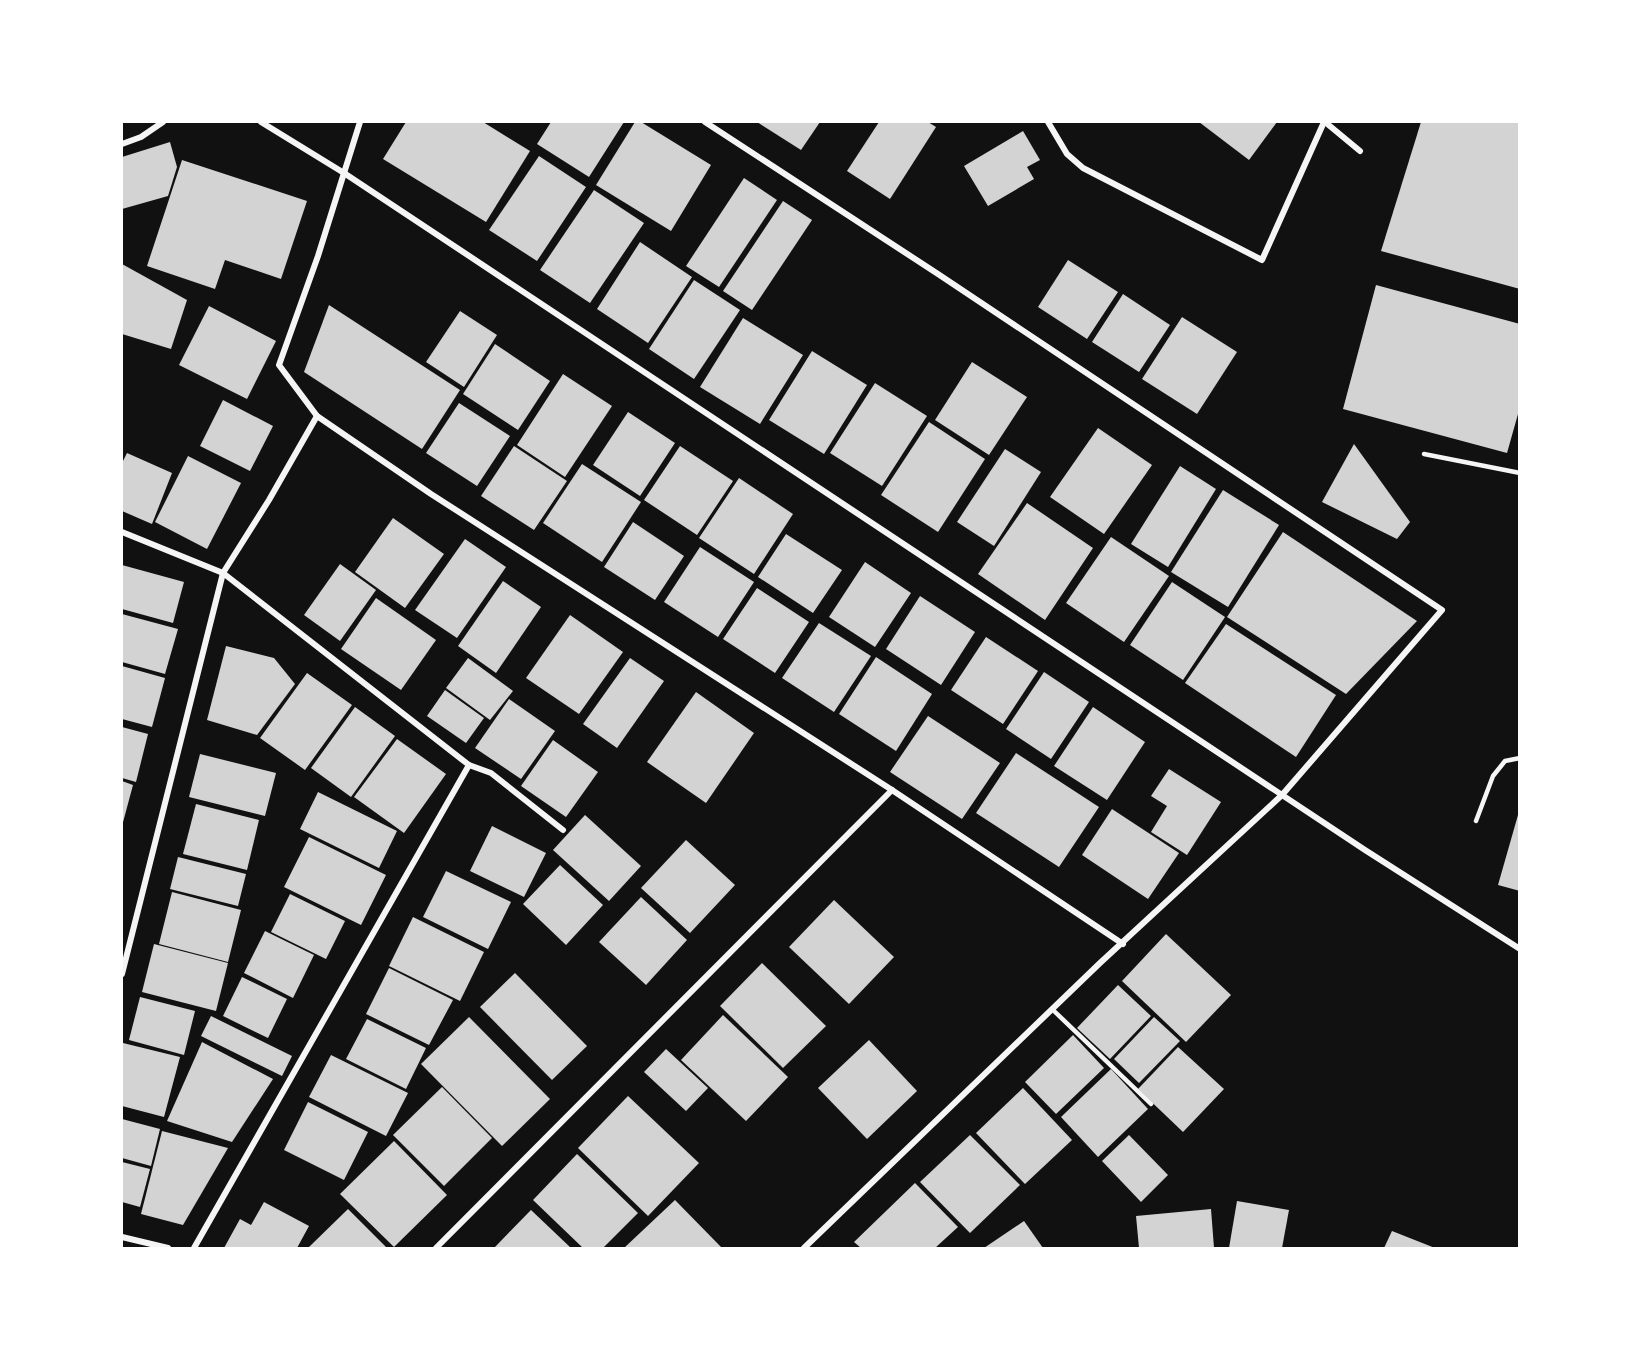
<svg xmlns="http://www.w3.org/2000/svg" width="1641" height="1370" viewBox="0 0 1641 1370" font-family="Manrope,sans-serif">
<style>
.building{fill:#d3d3d3}
.lines{fill:none;stroke-linecap:round;stroke-linejoin:round}
.service{stroke:#f5f5f5;stroke-width:4.5}
.minor{stroke:#f5f5f5;stroke-width:6}
</style>
<rect width="100%" height="100%" fill="#111"/>
<g class="building">
<polygon points="406,122 483,122 530,151 486,222 383,159"/>
<polygon points="551,122 624,122 589,177 537,144"/>
<polygon points="635,122 641,122 711,165 671,231 596,185"/>
<polygon points="757,122 820,122 801,150"/>
<polygon points="879,122 928,122 936,127 890,199 847,171"/>
<polygon points="1199,122 1277,122 1249,160"/>
<polygon points="1421,122 1520,122 1520,289 1381,251"/>
<polygon points="1023,131 1040,160 1027,167 1034,179 988,206 964,166"/>
<polygon points="170,142 177,167 168,196 122,209 122,157"/>
<polygon points="539,156 586,187 537,261 489,230"/>
<polygon points="182,160 307,201 281,279 225,260 215,289 147,266"/>
<polygon points="744,178 777,200 719,287 686,266"/>
<polygon points="594,190 644,223 590,303 540,270"/>
<polygon points="783,201 812,220 752,310 723,291"/>
<polygon points="640,242 692,277 648,343 597,309"/>
<polygon points="1068,260 1118,292 1087,339 1038,307"/>
<polygon points="122,264 187,300 171,349 122,334"/>
<polygon points="694,280 740,310 694,379 649,349"/>
<polygon points="1376,285 1520,324 1520,407 1507,453 1343,409"/>
<polygon points="1123,294 1170,325 1139,372 1092,342"/>
<polygon points="329,305 460,390 422,449 304,372"/>
<polygon points="209,306 276,341 247,399 179,365"/>
<polygon points="460,311 497,335 464,387 426,362"/>
<polygon points="1182,317 1237,352 1197,414 1142,379"/>
<polygon points="743,318 803,355 760,424 700,387"/>
<polygon points="495,344 550,381 518,430 463,394"/>
<polygon points="812,351 867,385 824,454 769,420"/>
<polygon points="972,362 1027,397 989,455 935,420"/>
<polygon points="563,374 612,406 565,477 517,445"/>
<polygon points="875,383 927,416 882,486 830,453"/>
<polygon points="223,400 273,426 250,471 200,446"/>
<polygon points="459,403 510,436 477,486 426,453"/>
<polygon points="628,412 675,443 640,496 593,465"/>
<polygon points="929,422 985,459 938,532 881,495"/>
<polygon points="1098,428 1152,465 1104,534 1050,497"/>
<polygon points="1354,444 1410,522 1397,539 1322,502"/>
<polygon points="514,446 567,481 534,530 481,496"/>
<polygon points="680,446 733,481 697,535 644,500"/>
<polygon points="1005,449 1041,472 994,546 957,522"/>
<polygon points="127,453 172,473 152,524 122,511 122,463"/>
<polygon points="188,456 241,483 207,549 155,522"/>
<polygon points="582,464 641,502 602,562 543,523"/>
<polygon points="1180,466 1216,489 1168,567 1131,544"/>
<polygon points="739,478 793,514 754,574 699,538"/>
<polygon points="1223,490 1279,525 1228,607 1171,572"/>
<polygon points="1027,503 1093,548 1045,620 978,574"/>
<polygon points="393,518 444,554 405,608 355,572"/>
<polygon points="633,522 684,556 655,600 604,567"/>
<polygon points="1283,532 1417,621 1346,694 1227,617"/>
<polygon points="786,534 842,570 813,613 758,577"/>
<polygon points="1111,537 1169,576 1124,642 1066,603"/>
<polygon points="465,539 506,567 457,638 415,610"/>
<polygon points="700,547 754,582 718,637 664,602"/>
<polygon points="865,562 911,593 875,647 829,617"/>
<polygon points="340,564 376,590 340,641 304,615"/>
<polygon points="122,565 184,582 173,623 122,609"/>
<polygon points="503,581 541,607 496,673 458,646"/>
<polygon points="1172,582 1225,617 1183,680 1130,645"/>
<polygon points="757,588 809,622 775,673 723,639"/>
<polygon points="920,596 975,632 941,685 886,649"/>
<polygon points="376,598 436,640 401,690 341,649"/>
<polygon points="122,614 178,629 165,674 122,662"/>
<polygon points="570,615 623,652 579,714 526,678"/>
<polygon points="819,623 871,656 834,712 782,678"/>
<polygon points="1226,624 1336,695 1296,757 1185,683"/>
<polygon points="986,637 1038,671 1003,724 951,690"/>
<polygon points="226,646 274,658 295,684 257,735 207,720"/>
<polygon points="876,657 932,694 896,751 839,714"/>
<polygon points="468,658 513,691 490,720 446,688"/>
<polygon points="630,658 664,681 617,748 583,724"/>
<polygon points="122,666 165,678 152,727 122,719"/>
<polygon points="1044,672 1089,702 1051,759 1006,729"/>
<polygon points="307,673 352,705 305,770 260,738"/>
<polygon points="445,690 484,718 466,743 427,716"/>
<polygon points="696,692 754,733 706,803 647,762"/>
<polygon points="509,699 555,731 521,779 475,748"/>
<polygon points="355,707 395,736 351,797 311,768"/>
<polygon points="1093,707 1145,742 1107,800 1054,766"/>
<polygon points="928,716 1000,763 962,819 890,772"/>
<polygon points="122,727 148,734 136,782 122,778"/>
<polygon points="397,739 446,774 404,833 354,797"/>
<polygon points="553,740 598,772 566,817 521,786"/>
<polygon points="1016,753 1099,807 1059,867 976,813"/>
<polygon points="200,754 276,773 265,816 189,797"/>
<polygon points="1169,769 1221,802 1187,855 1151,832 1167,806 1151,796"/>
<polygon points="122,781 133,785 122,826"/>
<polygon points="318,792 397,831 379,868 300,829"/>
<polygon points="196,804 259,820 247,870 183,854"/>
<polygon points="1520,808 1520,891 1498,885"/>
<polygon points="1112,809 1179,853 1148,899 1082,855"/>
<polygon points="585,815 641,866 609,901 553,850"/>
<polygon points="492,826 546,853 524,897 470,871"/>
<polygon points="309,837 386,875 361,925 284,887"/>
<polygon points="686,840 735,885 690,933 641,888"/>
<polygon points="178,857 246,874 238,906 170,889"/>
<polygon points="560,865 603,905 566,945 523,904"/>
<polygon points="446,871 511,902 488,949 423,917"/>
<polygon points="172,892 241,910 228,962 159,944"/>
<polygon points="290,894 345,921 326,959 271,932"/>
<polygon points="641,897 687,940 646,985 599,942"/>
<polygon points="834,900 894,957 849,1004 789,947"/>
<polygon points="413,917 484,952 460,1001 389,966"/>
<polygon points="265,931 314,955 293,998 244,973"/>
<polygon points="1166,934 1231,995 1186,1042 1122,981"/>
<polygon points="154,944 228,963 216,1011 142,992"/>
<polygon points="762,963 826,1026 783,1068 720,1006"/>
<polygon points="389,968 453,1000 429,1045 366,1014"/>
<polygon points="515,973 587,1046 552,1080 480,1007"/>
<polygon points="242,977 287,999 268,1038 223,1016"/>
<polygon points="1118,985 1151,1016 1110,1059 1077,1028"/>
<polygon points="140,997 195,1011 184,1055 129,1040"/>
<polygon points="723,1015 788,1077 746,1121 681,1060"/>
<polygon points="211,1016 292,1056 282,1076 201,1036"/>
<polygon points="469,1017 550,1099 502,1146 421,1064"/>
<polygon points="1154,1017 1180,1041 1139,1083 1114,1059"/>
<polygon points="367,1019 426,1048 406,1089 346,1059"/>
<polygon points="1073,1035 1104,1068 1056,1114 1025,1082"/>
<polygon points="869,1040 917,1091 867,1139 818,1088"/>
<polygon points="202,1042 273,1079 232,1142 167,1121"/>
<polygon points="123,1043 180,1057 164,1117 122,1106"/>
<polygon points="1178,1047 1224,1089 1183,1132 1138,1089"/>
<polygon points="666,1049 708,1088 686,1111 644,1072"/>
<polygon points="331,1055 408,1093 386,1136 309,1097"/>
<polygon points="1111,1069 1148,1109 1098,1157 1061,1117"/>
<polygon points="442,1087 492,1138 444,1186 393,1135"/>
<polygon points="1023,1088 1072,1140 1025,1184 976,1133"/>
<polygon points="628,1096 699,1163 648,1216 578,1148"/>
<polygon points="308,1102 368,1132 344,1180 284,1150"/>
<polygon points="122,1119 160,1129 151,1166 122,1158"/>
<polygon points="162,1131 228,1148 183,1225 141,1214"/>
<polygon points="970,1135 1020,1185 970,1233 920,1182"/>
<polygon points="1129,1135 1168,1175 1141,1202 1102,1161"/>
<polygon points="394,1141 447,1195 394,1247 340,1194"/>
<polygon points="577,1154 638,1213 603,1248 583,1248 533,1200"/>
<polygon points="122,1162 150,1169 140,1207 122,1202"/>
<polygon points="915,1183 958,1227 935,1248 861,1248 854,1242"/>
<polygon points="675,1200 722,1248 624,1248"/>
<polygon points="1237,1201 1289,1210 1282,1248 1229,1248"/>
<polygon points="264,1202 309,1226 297,1248 224,1248 240,1219 251,1225"/>
<polygon points="348,1209 387,1248 308,1248"/>
<polygon points="1211,1209 1214,1248 1139,1248 1136,1216"/>
<polygon points="531,1210 571,1248 494,1248"/>
<polygon points="1024,1221 1043,1248 984,1248"/>
<polygon points="1392,1231 1435,1248 1384,1248"/>
</g>
<g class="lines">
<g class="service">
<polyline points="1424,454 1520,473"/>
<polyline points="1476,821 1493,776 1505,761 1520,758"/>
<polyline points="1053,1010 1151,1104"/>
</g>
<g class="minor">
<polyline points="261,122 344,173 1365,850 1520,949"/>
<polyline points="360,122 318,256 279,365 317,416 431,494 892,790 1123,944"/>
<polyline points="705,122 938,274 1442,610 1282,795 1100,963 804,1248"/>
<polyline points="1048,122 1067,154 1083,168 1262,260 1324,122"/>
<polyline points="1325,122 1360,151"/>
<polyline points="122,144 141,137 163,122"/>
<polyline points="122,532 223,573 469,765 491,773 563,830"/>
<polyline points="122,974 223,573 269,500 317,416"/>
<polyline points="122,1237 168,1248"/>
<polyline points="194,1248 469,765"/>
<polyline points="436,1248 892,790"/>
</g>
</g>
<rect width="1641" height="1370" fill="none" stroke="#ffffff" stroke-width="246"/>
</svg>
